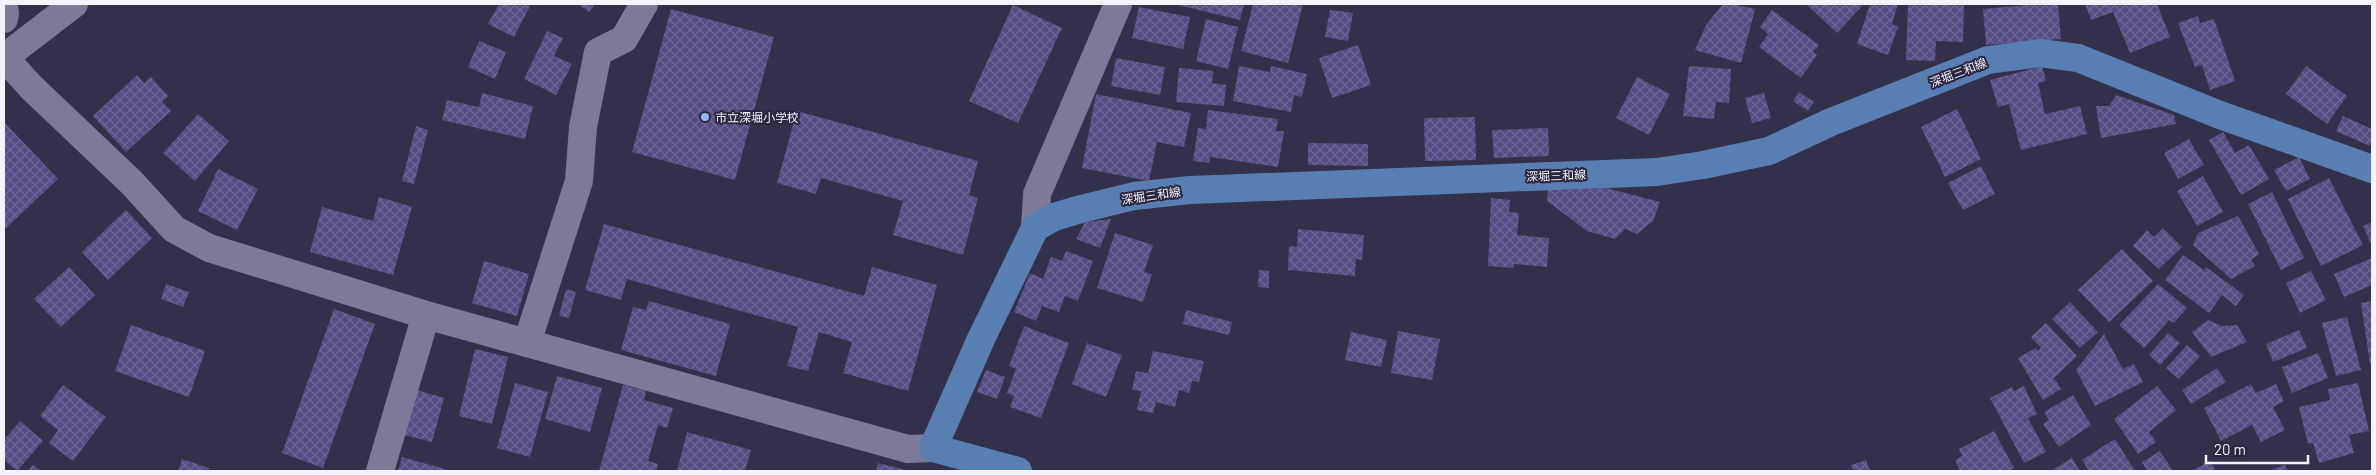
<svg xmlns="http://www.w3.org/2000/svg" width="2376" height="475" viewBox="0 0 2376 475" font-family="Barlow,'Noto Sans JP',sans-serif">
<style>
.building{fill:url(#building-cross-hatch)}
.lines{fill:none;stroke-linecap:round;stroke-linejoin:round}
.minor{stroke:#7d7999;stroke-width:28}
.secondary{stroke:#597fb2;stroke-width:28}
.poi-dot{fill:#95b6fd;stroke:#2a2640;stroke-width:2}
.labels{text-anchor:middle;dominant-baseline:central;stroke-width:4;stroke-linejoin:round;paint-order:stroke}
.street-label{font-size:12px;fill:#f3f2fd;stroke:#2a2640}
.poi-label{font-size:12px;fill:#f3f2fd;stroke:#2a2640;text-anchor:start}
</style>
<defs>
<pattern id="building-cross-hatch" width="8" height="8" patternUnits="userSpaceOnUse" patternTransform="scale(1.25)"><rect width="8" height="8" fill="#554c83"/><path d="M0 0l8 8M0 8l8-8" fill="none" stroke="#6e6695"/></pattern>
</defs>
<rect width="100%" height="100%" fill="#33304b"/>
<g class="building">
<polygon points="499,4 525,4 530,6 514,37 488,24"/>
<polygon points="578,4 595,4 589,12"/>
<polygon points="1174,4 1244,4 1240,20"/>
<polygon points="1253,4 1303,4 1288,63 1241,51"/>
<polygon points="1723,4 1732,4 1755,9 1741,63 1695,50 1706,25"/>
<polygon points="1806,4 1862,4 1863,5 1837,33"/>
<polygon points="1870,4 1898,4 1892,24 1898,27 1888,55 1857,44"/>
<polygon points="1908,4 1964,4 1963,42 1936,41 1935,61 1906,60"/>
<polygon points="2040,4 2058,4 2061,39 1986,45 1983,9"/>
<polygon points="2085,4 2157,4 2170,37 2130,53 2113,12 2091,20"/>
<polygon points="1013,5 1062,28 1018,123 969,101"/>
<polygon points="1139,7 1190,17 1183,49 1132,38"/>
<polygon points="671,9 774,37 735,180 632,152"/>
<polygon points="1330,10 1353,13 1348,41 1325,37"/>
<polygon points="1772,10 1819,45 1813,52 1817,55 1801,78 1759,47 1768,34 1760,27"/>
<polygon points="2198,16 2200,23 2214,19 2235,81 2210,90 2202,65 2195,67 2178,23"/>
<polygon points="1206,19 1238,27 1228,69 1196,61"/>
<polygon points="547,31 563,38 554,56 572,64 556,95 524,79"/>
<polygon points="479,41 506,52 495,79 468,67"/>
<polygon points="1358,45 1371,85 1332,98 1319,58"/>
<polygon points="1116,58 1165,67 1160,95 1111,86"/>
<polygon points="1239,66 1270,72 1271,66 1307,74 1302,97 1294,95 1291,112 1233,101"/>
<polygon points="1689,66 1731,69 1729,103 1716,102 1714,119 1683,116"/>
<polygon points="2042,66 2046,81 2038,83 2045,114 2080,106 2087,134 2021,150 2009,104 1998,107 1990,80"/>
<polygon points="2306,66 2347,96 2327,124 2286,94"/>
<polygon points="1179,68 1213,71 1212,83 1226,85 1224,106 1176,102"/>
<polygon points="137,75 144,83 151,77 168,96 162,102 171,111 126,152 93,116"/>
<polygon points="1637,77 1670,94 1649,135 1616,118"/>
<polygon points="1799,92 1814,102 1808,111 1793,101"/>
<polygon points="482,93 533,106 525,139 442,120 447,100 479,107"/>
<polygon points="1764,93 1771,118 1752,123 1745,98"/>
<polygon points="1096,94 1191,113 1184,147 1157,142 1149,181 1082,168"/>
<polygon points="2116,95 2174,115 2176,124 2101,138 2096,106 2109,106"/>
<polygon points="1957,109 1981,159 1945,177 1921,127"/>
<polygon points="1208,110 1278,119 1276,131 1284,131 1278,167 1210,157 1209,163 1193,161 1198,128 1206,129"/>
<polygon points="797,111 978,161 969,195 978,198 963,255 893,235 903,201 821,178 816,194 777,183"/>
<polygon points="198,114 229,141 195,181 163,153"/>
<polygon points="2343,116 2372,129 2372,141 2370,146 2336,131"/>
<polygon points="1475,117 1476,160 1425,161 1424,118"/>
<polygon points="4,122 58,179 4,230"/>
<polygon points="416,126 428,130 414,184 402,181"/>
<polygon points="1548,128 1549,156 1494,158 1492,130"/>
<polygon points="2223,132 2235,153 2249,145 2269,179 2241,195 2209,140"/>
<polygon points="2189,139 2204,165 2178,179 2164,153"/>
<polygon points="1308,143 1368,144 1368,166 1308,165"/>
<polygon points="2299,157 2310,179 2286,191 2274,170"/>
<polygon points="1981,166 1995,194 1963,210 1948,183"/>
<polygon points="218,169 258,189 237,230 198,211"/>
<polygon points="2203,176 2223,212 2197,226 2177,191"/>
<polygon points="2329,178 2363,245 2321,266 2288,199"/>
<polygon points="1606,188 1660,202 1653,221 1637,234 1625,229 1615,239 1587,231 1547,201 1548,190"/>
<polygon points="2272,192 2304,258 2281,270 2248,204"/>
<polygon points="379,197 412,207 393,275 310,252 322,207 373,221"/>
<polygon points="1491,198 1510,200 1509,212 1519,213 1517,235 1549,238 1547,267 1514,264 1513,268 1488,266"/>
<polygon points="126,210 152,238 108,280 82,252"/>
<polygon points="2238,216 2259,254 2251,260 2255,266 2231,279 2193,245 2198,233"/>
<polygon points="1111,219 1100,248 1076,239 1085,222"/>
<polygon points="2372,222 2372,246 2363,226"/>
<polygon points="604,224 864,296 872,267 937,285 908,391 843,373 852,342 819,332 808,371 787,366 798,327 627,279 621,300 585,290"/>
<polygon points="2163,228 2182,247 2159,269 2133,246 2147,230 2154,237"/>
<polygon points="1298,229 1364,235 1362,260 1356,259 1355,276 1288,270 1289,246 1297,247"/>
<polygon points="1115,233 1153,245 1144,272 1152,274 1143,302 1097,288"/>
<polygon points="2122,249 2153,281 2109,322 2078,290"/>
<polygon points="1066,251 1093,261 1078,301 1065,296 1059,312 1042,306 1036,321 1014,312 1030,273 1043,279 1051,257 1062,261"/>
<polygon points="2183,255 2204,270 2206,267 2244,295 2236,306 2222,295 2209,313 2165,280"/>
<polygon points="2372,258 2372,285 2344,297 2334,274"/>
<polygon points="484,261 529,274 517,316 472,303"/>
<polygon points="69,267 95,295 61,327 34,299"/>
<polygon points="1259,270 1269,271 1269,288 1258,287"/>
<polygon points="2311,271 2326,300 2300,313 2286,283"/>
<polygon points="166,284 189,292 183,307 161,299"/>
<polygon points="2158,284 2187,308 2174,323 2169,320 2144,348 2119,325"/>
<polygon points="566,289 576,292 569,318 559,316"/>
<polygon points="649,301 730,324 716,376 621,350 633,307 646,310"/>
<polygon points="2372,301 2372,364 2370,364 2361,303"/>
<polygon points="2070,302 2098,332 2080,348 2052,319"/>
<polygon points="334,309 375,324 323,468 282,453"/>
<polygon points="1186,310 1232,322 1229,335 1183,324"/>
<polygon points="2347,317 2361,370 2336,376 2322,323"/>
<polygon points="2208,320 2222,326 2237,325 2247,342 2211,357 2192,332"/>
<polygon points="2046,323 2077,356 2054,378 2061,389 2043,400 2018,358 2036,348 2038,351 2041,348 2031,337"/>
<polygon points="131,325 205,351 189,397 115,371"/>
<polygon points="1024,326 1069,343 1041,418 1010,407 1014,396 1007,393 1016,369 1009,366"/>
<polygon points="2299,330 2307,348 2273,362 2266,344"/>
<polygon points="1398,331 1440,339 1432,380 1391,373"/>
<polygon points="1351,332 1387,340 1381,367 1345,360"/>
<polygon points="2168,333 2180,343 2160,365 2149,355"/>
<polygon points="2104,334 2123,369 2134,364 2143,382 2095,406 2076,370"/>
<polygon points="1087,343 1122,355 1106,397 1072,384"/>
<polygon points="2187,345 2200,356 2179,379 2166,368"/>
<polygon points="475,349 508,357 492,424 459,416"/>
<polygon points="1153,351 1204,361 1199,382 1192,381 1189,393 1179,390 1175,407 1156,402 1153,413 1137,410 1141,391 1132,390 1136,371 1148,373"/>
<polygon points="2318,353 2328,378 2292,393 2282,367"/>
<polygon points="2217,368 2226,382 2191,404 2182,390"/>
<polygon points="986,370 1005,377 997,399 977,392"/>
<polygon points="557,376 602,388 590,432 545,419"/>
<polygon points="515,383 548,392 530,457 497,448"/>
<polygon points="2358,383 2369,431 2349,435 2354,453 2319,463 2313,443 2308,444 2299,407 2330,400 2328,389"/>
<polygon points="2251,384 2256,393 2276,384 2284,401 2273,407 2285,430 2261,442 2252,425 2221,441 2204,408"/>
<polygon points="63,385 106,417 73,461 49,443 58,430 40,416"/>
<polygon points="623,385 646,391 644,400 673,408 667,428 658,425 648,461 658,464 656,471 599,471"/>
<polygon points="2024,386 2037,414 2028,418 2046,452 2024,463 1990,398 2012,387 2014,391"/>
<polygon points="2157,386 2176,410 2149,432 2156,442 2138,454 2114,419"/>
<polygon points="413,389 444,398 432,442 400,434"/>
<polygon points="2073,395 2091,425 2059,447 2043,424 2049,420 2044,412"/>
<polygon points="20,421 43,441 17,471 4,460 4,440"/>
<polygon points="1994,431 2014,468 2008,471 1960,471 1955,460 1962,456 1959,449"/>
<polygon points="687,432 751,450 745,471 677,471"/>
<polygon points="2115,439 2135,471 2089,471 2082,460"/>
<polygon points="2160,451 2173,471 2147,471 2142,462"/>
<polygon points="402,457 452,471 398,471"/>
<polygon points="2072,458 2080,471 2051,471"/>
<polygon points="182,459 209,468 208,471 178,471"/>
<polygon points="1866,460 1870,471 1854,471 1851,465"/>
<polygon points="2210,461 2216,471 2191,471"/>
<polygon points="878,463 910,471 876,471"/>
<polygon points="33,465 41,471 28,471"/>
<polygon points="2285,465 2288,471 2268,471"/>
</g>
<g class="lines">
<g class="minor">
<polyline points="4,7 5,13 4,19"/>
<polyline points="4,57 31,87 132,183 174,229 209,248 426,315 908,449 933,448"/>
<polyline points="5,57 74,4"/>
<polyline points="1035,228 1037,194 1118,4"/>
<polyline points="527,343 579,181 583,127 598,52 624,39 644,4"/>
<polyline points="380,471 426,315"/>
</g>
<polyline class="secondary" points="1018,471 933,448 981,339 1035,228 1054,217 1081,209 1134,196 1190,190 1657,172 1703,165 1769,151 1831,122 1988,60 2040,53 2078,58 2220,115 2372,169"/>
</g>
<circle class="poi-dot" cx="705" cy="117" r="5"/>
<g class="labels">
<g class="street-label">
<text transform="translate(1958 72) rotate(-21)">深堀三和線</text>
<text transform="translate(1556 175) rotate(-2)">深堀三和線</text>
<text transform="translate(1151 195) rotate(-8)">深堀三和線</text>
</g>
<g class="poi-label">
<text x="715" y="117">市立深堀小学校</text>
</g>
</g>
<rect width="2376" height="475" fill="none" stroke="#f3f2fd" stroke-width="10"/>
<path d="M2206 455v8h102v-8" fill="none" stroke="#f3f2fd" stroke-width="2.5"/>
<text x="2214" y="455" font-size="15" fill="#f3f2fd" stroke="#2a2640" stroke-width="4" paint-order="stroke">20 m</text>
</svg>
